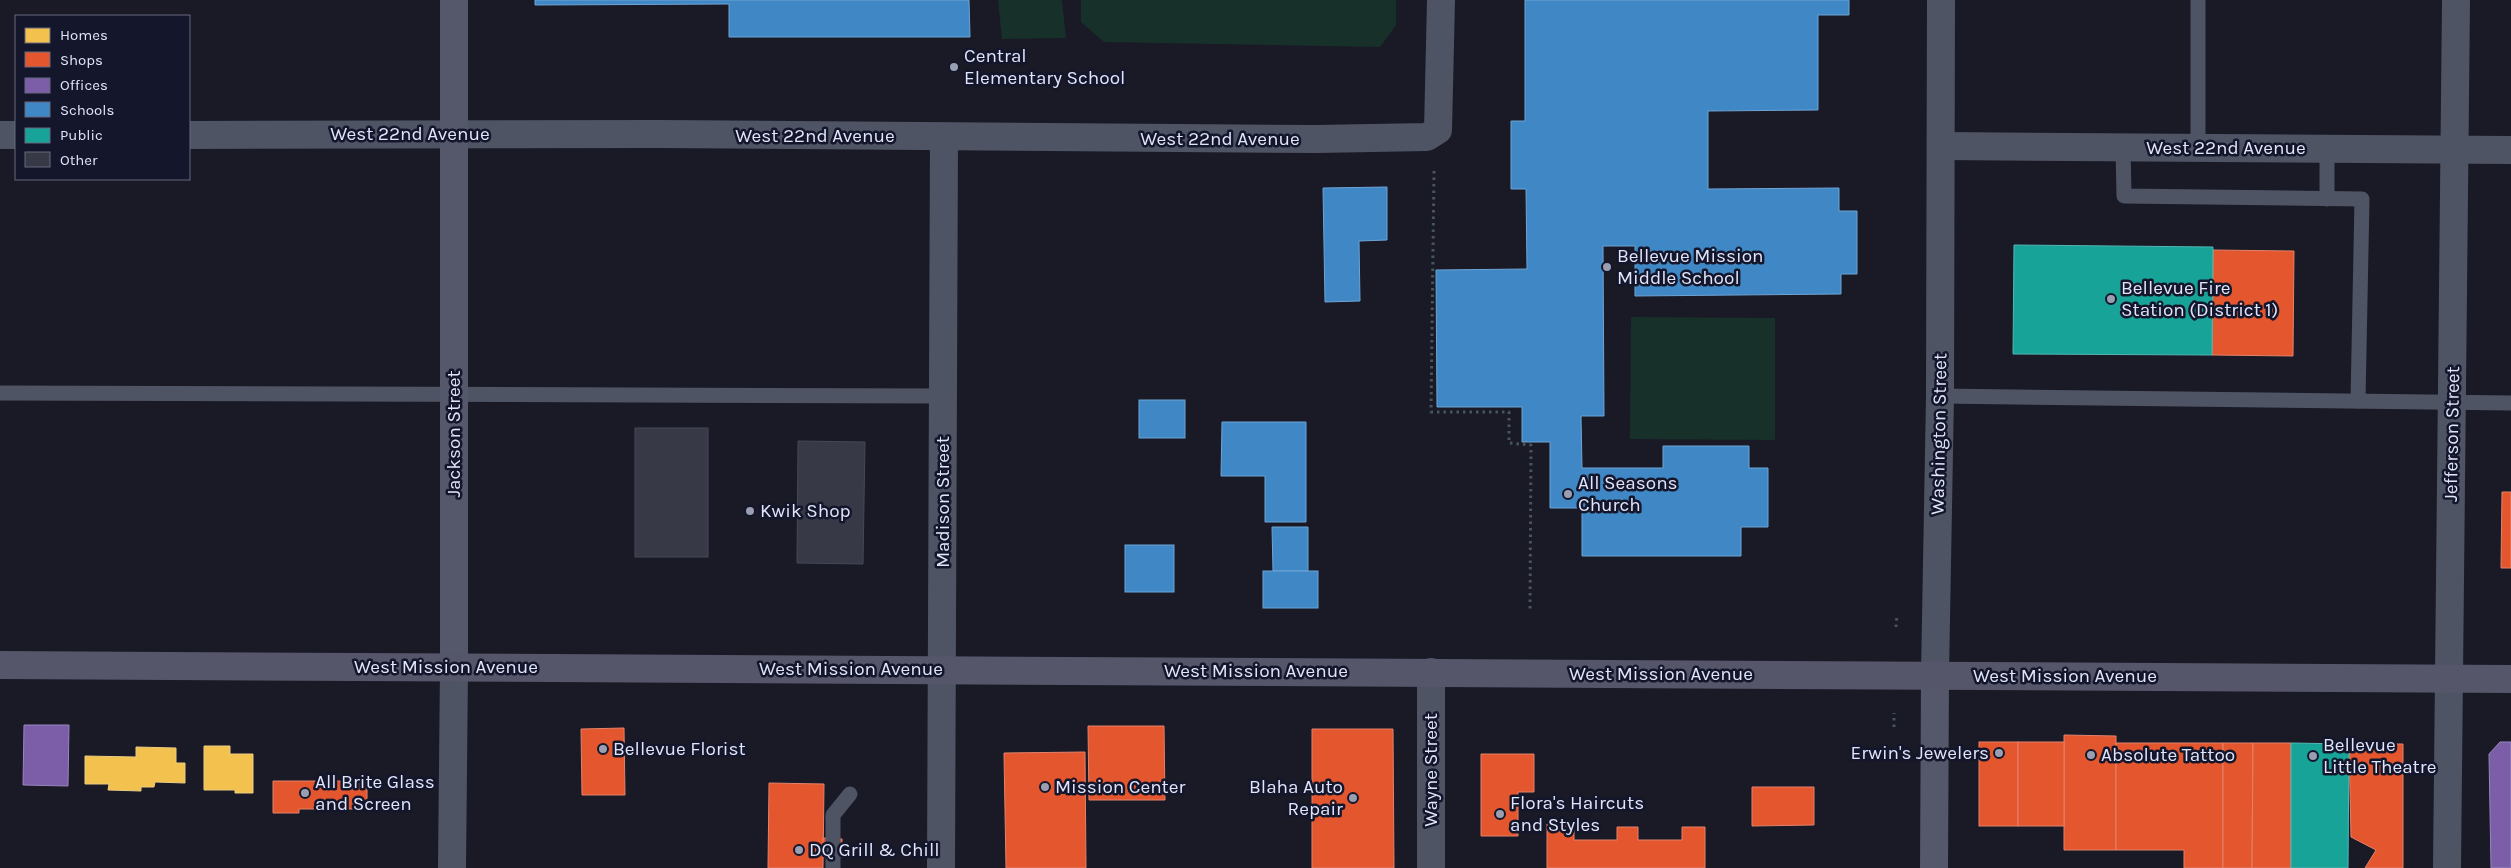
<svg xmlns="http://www.w3.org/2000/svg" width="2511" height="868" viewBox="0 0 2511 868" font-family="Karla,sans-serif">
<style>
.green{fill:#18302a}
.homes{fill:#f2c14e;stroke:#edcc82}
.shops{fill:#e4572e;stroke:#e3826c}
.offices{fill:#7b5ea7;stroke:#9986c0}
.schools{fill:#3f88c5;stroke:#6fa4d6}
.public{fill:#17a398;stroke:#53b7b6}
.building{fill:#383947;stroke:#454858}
.lines{fill:none;stroke-linecap:round;stroke-linejoin:round}
.path{stroke:#47565c;stroke-width:3;stroke-dasharray:2.5 4;stroke-linecap:butt}
.lane{stroke:#4f5465;stroke-width:15}
.street{stroke:#4f5465;stroke-width:28}
.secondary{stroke:#54586a;stroke-width:28}
.primary{stroke:#56566b;stroke-width:28}
.poi-dot{fill:#9a9eb1;stroke:#14162b;stroke-width:2}
.labels{text-anchor:middle;dominant-baseline:central;stroke-width:5;stroke-linejoin:round;paint-order:stroke}
.poi-label{font-size:19px;fill:#e0e5fc;stroke:#14162b;text-anchor:start}
.street-label{font-size:19px;fill:#e0e5fc;stroke:#14162b}
</style>
<rect width="100%" height="100%" fill="#191a26"/>
<g class="green">
<polygon points="998,0 1062,0 1066,38 1002,39"/>
<polygon points="1081,0 1396,0 1396,25 1380,47 1104,42 1081,22"/>
<polygon points="1631,317 1775,318 1775,440 1630,439"/>
</g>
<g class="homes">
<polygon points="204,746 230,746 230,754 253,754 253,793 235,793 235,790 204,790"/>
<polygon points="136,747 176,748 176,763 185,763 185,783 155,782 154,787 141,787 141,791 108,790 109,784 85,784 85,756 136,757"/>
</g>
<g class="shops">
<polygon points="2213,250 2294,251 2293,356 2212,355"/>
<polygon points="2502,492 2511,492 2511,568 2501,568"/>
<polygon points="1088,726 1164,726 1165,800 1089,800"/>
<polygon points="624,728 625,795 582,795 581,729"/>
<polygon points="1312,729 1393,729 1394,868 1312,868"/>
<polygon points="2064,735 2116,736 2116,850 2064,850"/>
<rect x="1979" y="742" width="39" height="84"/>
<rect x="2018" y="742" width="46" height="84"/>
<polygon points="2116,743 2223,743 2223,868 2184,868 2184,850 2116,850"/>
<polygon points="2223,743 2253,743 2252,868 2223,868"/>
<polygon points="2253,743 2291,743 2291,868 2252,868"/>
<polygon points="2349,744 2403,744 2403,868 2365,868 2376,850 2351,837"/>
<polygon points="1085,752 1086,868 1006,868 1004,753"/>
<polygon points="1481,754 1534,754 1534,792 1518,792 1518,836 1481,836"/>
<polygon points="273,781 367,781 367,809 299,809 299,813 273,813"/>
<polygon points="769,783 824,784 823,868 768,868"/>
<polygon points="1752,787 1814,787 1814,825 1752,826"/>
<polygon points="1547,824 1574,824 1574,840 1617,840 1617,827 1638,827 1638,840 1682,840 1682,827 1705,827 1705,868 1547,868"/>
<polygon points="823,838 842,839 842,857 823,857"/>
</g>
<g class="offices">
<polygon points="24,725 69,725 68,786 23,785"/>
<polygon points="2500,742 2511,742 2511,868 2491,868 2489,754"/>
</g>
<g class="schools">
<polygon points="535,0 969,0 970,37 729,37 729,4 535,5"/>
<polygon points="1525,0 1849,0 1849,15 1818,15 1818,110 1708,111 1708,189 1839,188 1839,211 1857,211 1857,274 1841,274 1841,294 1635,296 1635,246 1603,246 1604,416 1581,416 1582,468 1663,468 1663,446 1749,446 1749,468 1768,468 1768,527 1741,527 1741,556 1582,556 1582,508 1550,508 1550,442 1522,442 1522,407 1437,407 1436,270 1527,269 1526,189 1511,189 1511,121 1525,121"/>
<polygon points="1387,187 1387,240 1359,241 1360,301 1325,302 1323,188"/>
<rect x="1139" y="400" width="46" height="38"/>
<polygon points="1222,422 1306,422 1306,522 1265,522 1265,476 1221,476"/>
<polygon points="1272,527 1308,527 1308,571 1273,571"/>
<rect x="1125" y="545" width="49" height="47"/>
<rect x="1263" y="571" width="55" height="37"/>
</g>
<g class="public">
<polygon points="2014,245 2213,247 2212,355 2013,354"/>
<polygon points="2291,743 2349,744 2348,868 2291,868"/>
</g>
<g class="building">
<rect x="635" y="428" width="73" height="129"/>
<polygon points="798,441 865,442 863,564 797,563"/>
</g>
<g class="lines">
<g class="path">
<polyline points="1434,171 1431,412 1509,412 1509,443 1531,445 1530,612"/>
<polyline points="1896,627 1897,615"/>
<polyline points="1894,727 1894,713"/>
</g>
<g class="lane">
<polyline points="2123,147 2124,196 2362,199 2358,401"/>
<polyline points="2198,147 2198,0"/>
<polyline points="2327,148 2327,199"/>
<polyline points="0,393 943,396"/>
<polyline points="1940,396 2511,403"/>
<polyline points="833,868 833,815 850,794"/>
</g>
<g class="street">
<polyline points="0,135 16,135"/>
<polyline points="189,135 659,134 1316,139 1427,137 1438,130 1441,0"/>
<polyline points="1941,146 2511,150"/>
<polyline points="1431,672 1431,868"/>
<polyline points="1935,675 1940,396 1941,0"/>
<polyline points="452,868 454,667"/>
<polyline points="941,868 944,137"/>
<polyline points="2447,868 2456,0"/>
</g>
<g class="secondary">
<polyline points="454,0 454,667"/>
<polyline points="1934,868 1935,675"/>
</g>
<polyline class="primary" points="0,665 2511,679"/>
</g>
<g class="poi-dot">
<circle cx="954" cy="67" r="5"/>
<circle cx="1607" cy="267" r="5"/>
<circle cx="2111" cy="299" r="5"/>
<circle cx="1568" cy="494" r="5"/>
<circle cx="750" cy="511" r="5"/>
<circle cx="603" cy="749" r="5"/>
<circle cx="1999" cy="753" r="5"/>
<circle cx="2091" cy="755" r="5"/>
<circle cx="2313" cy="756" r="5"/>
<circle cx="1045" cy="787" r="5"/>
<circle cx="305" cy="793" r="5"/>
<circle cx="1353" cy="798" r="5"/>
<circle cx="1500" cy="814" r="5"/>
<circle cx="799" cy="850" r="5"/>
</g>
<g class="labels">
<g class="poi-label">
<text x="964" y="56">Central<tspan x="964" dy="22">Elementary School</tspan></text>
<text x="1617" y="256">Bellevue Mission<tspan x="1617" dy="22">Middle School</tspan></text>
<text x="2121" y="288">Bellevue Fire<tspan x="2121" dy="22">Station (District 1)</tspan></text>
<text x="1578" y="483">All Seasons<tspan x="1578" dy="22">Church</tspan></text>
<text x="760" y="511">Kwik Shop</text>
<text x="2323" y="745">Bellevue<tspan x="2323" dy="22">Little Theatre</tspan></text>
<text x="613" y="749">Bellevue Florist</text>
<text x="1989" y="753" text-anchor="end">Erwin's Jewelers</text>
<text x="2101" y="755">Absolute Tattoo</text>
<text x="315" y="782">All Brite Glass<tspan x="315" dy="22">and Screen</tspan></text>
<text x="1055" y="787">Mission Center</text>
<text x="1343" y="787" text-anchor="end">Blaha Auto<tspan x="1343" dy="22">Repair</tspan></text>
<text x="1510" y="803">Flora's Haircuts<tspan x="1510" dy="22">and Styles</tspan></text>
<text x="809" y="850">DQ Grill &amp; Chill</text>
</g>
<g class="street-label">
<text x="410" y="134">West 22nd Avenue</text>
<text x="815" y="136">West 22nd Avenue</text>
<text x="1220" y="139">West 22nd Avenue</text>
<text x="2226" y="148">West 22nd Avenue</text>
<text transform="translate(454 434) rotate(-90)">Jackson Street</text>
<text transform="translate(1939 434) rotate(-89)">Washington Street</text>
<text transform="translate(2452 434) rotate(-89)">Jefferson Street</text>
<text transform="translate(943 502) rotate(-90)">Madison Street</text>
<text x="446" y="667">West Mission Avenue</text>
<text x="851" y="669">West Mission Avenue</text>
<text x="1256" y="671">West Mission Avenue</text>
<text x="1661" y="674">West Mission Avenue</text>
<text x="2065" y="676">West Mission Avenue</text>
<text transform="translate(1431 770) rotate(-90)">Wayne Street</text>
</g>
</g>
<rect x="15" y="15" width="175" height="165" fill="#14162b" stroke="#66697f"/>
<rect x="25" y="28" width="25" height="15" fill="#f2c14e" stroke="#66697f"/>
<text x="60" y="40" font-size="15" fill="#e0e5fc">Homes</text>
<rect x="25" y="52" width="25" height="15" fill="#e4572e" stroke="#66697f"/>
<text x="60" y="65" font-size="15" fill="#e0e5fc">Shops</text>
<rect x="25" y="78" width="25" height="15" fill="#7b5ea7" stroke="#66697f"/>
<text x="60" y="90" font-size="15" fill="#e0e5fc">Offices</text>
<rect x="25" y="102" width="25" height="15" fill="#3f88c5" stroke="#66697f"/>
<text x="60" y="115" font-size="15" fill="#e0e5fc">Schools</text>
<rect x="25" y="128" width="25" height="15" fill="#17a398" stroke="#66697f"/>
<text x="60" y="140" font-size="15" fill="#e0e5fc">Public</text>
<rect x="25" y="152" width="25" height="15" fill="#383947" stroke="#66697f"/>
<text x="60" y="165" font-size="15" fill="#e0e5fc">Other</text>
</svg>
